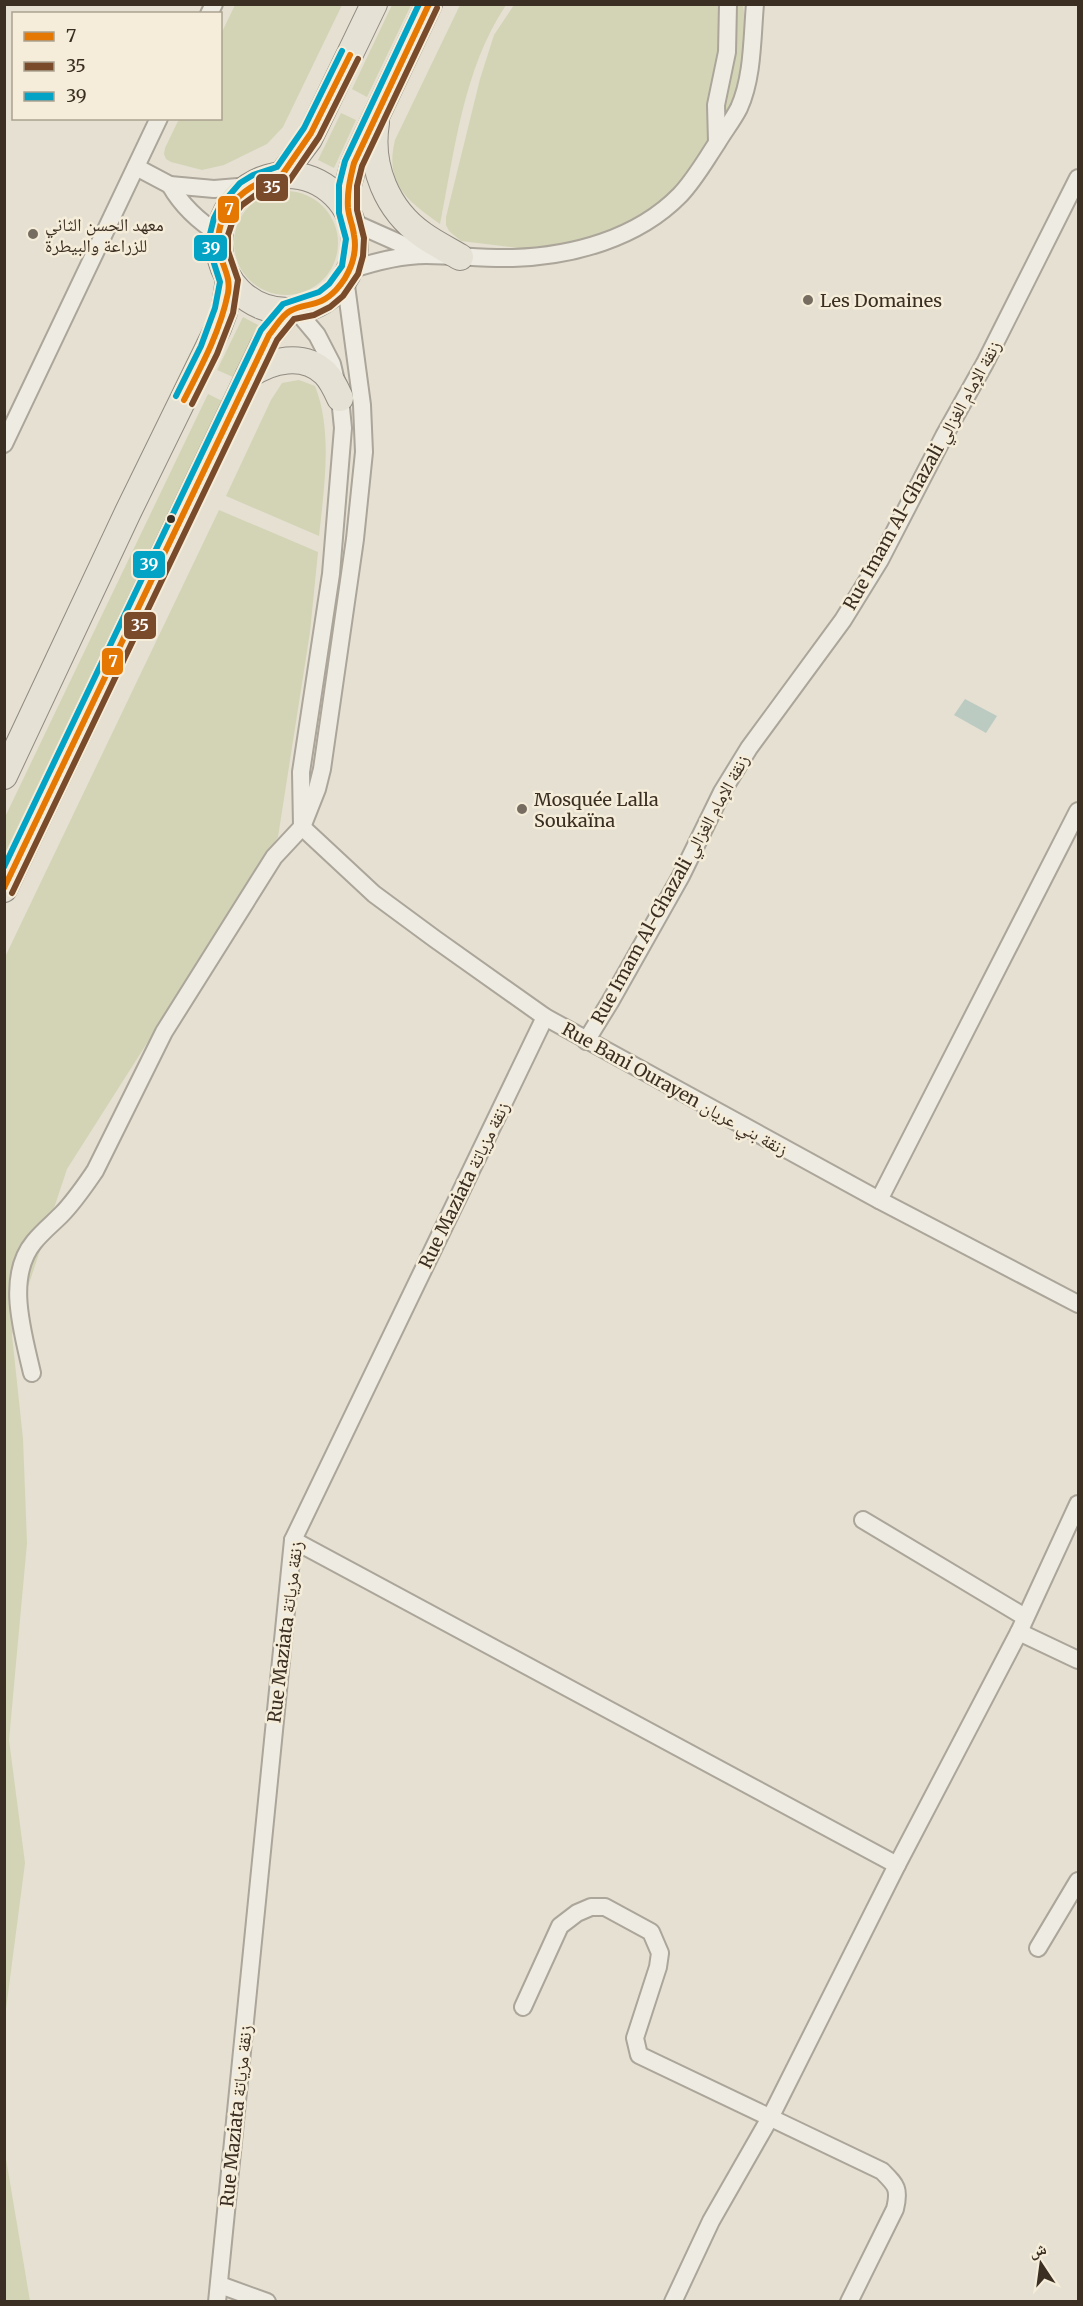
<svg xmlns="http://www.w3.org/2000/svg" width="1083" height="2306" viewBox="0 0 1083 2306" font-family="Merriweather,'Noto Naskh Arabic',serif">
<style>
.green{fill:#d3d4b5}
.water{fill:#bccbc2}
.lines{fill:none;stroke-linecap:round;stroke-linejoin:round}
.street-casing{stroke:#aba59a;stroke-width:20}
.primary-casing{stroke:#918b81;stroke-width:28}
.street{stroke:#eeebe3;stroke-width:16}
.primary{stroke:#e5e1d5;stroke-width:26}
.bus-1-casing{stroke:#f5edd9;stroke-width:10}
.bus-2-casing{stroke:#f5edd9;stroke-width:10}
.bus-3-casing{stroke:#f5edd9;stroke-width:10}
.bus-1{stroke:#e57703;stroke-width:6}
.bus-2{stroke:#7a4b2a;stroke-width:6}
.bus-3{stroke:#03a3c5;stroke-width:6}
.poi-dot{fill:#766c60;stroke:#f5edd9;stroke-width:2}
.bus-dot{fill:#3b2e22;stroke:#f5edd9;stroke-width:2}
.labels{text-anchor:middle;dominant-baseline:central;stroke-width:5;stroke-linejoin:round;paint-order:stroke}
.poi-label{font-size:18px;fill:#3b2e22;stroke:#f5edd9;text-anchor:start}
.street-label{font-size:18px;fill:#3b2e22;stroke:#f5edd9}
.line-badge{stroke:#f5edd9;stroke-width:2}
.badge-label{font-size:16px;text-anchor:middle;font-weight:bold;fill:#fff}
</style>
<rect width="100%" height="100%" fill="#e5e0d2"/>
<g class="green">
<polygon points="235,5 342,5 283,127 267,144 224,165 202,170 171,162 166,159 164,154 165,148 179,119 220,118 221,34"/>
<polygon points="392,5 411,5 367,97 352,89"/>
<path d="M 460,5 L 506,5 C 463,69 455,150 440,224 C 408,201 384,184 395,140 Z"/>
<polygon points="514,5 743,5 747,32 741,78 734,100 713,147 658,209 580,246 526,249 461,241 449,231 446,225 446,217 480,79 494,35"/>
<polygon points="341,113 356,120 334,168 318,160"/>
<circle cx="286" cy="243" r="52"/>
<polygon points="243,317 258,325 233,377 217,370"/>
<path d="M 299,380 L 315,386 C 333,431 324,489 319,536 L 226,496 L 271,400 L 282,383 Z"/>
<polygon points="208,394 222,401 5,857 5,817"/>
<polygon points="219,510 318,552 310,632 278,837 67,1169 12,1335 23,1439 27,1543 9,1740 25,1863 5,2017 5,957"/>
<polygon points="4,2147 30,2301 5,2301"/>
</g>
<polygon class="water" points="965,699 997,716 986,733 954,715"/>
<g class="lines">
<defs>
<g id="street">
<polyline points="209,14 214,4"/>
<polyline points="717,142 716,105 727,52 728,4"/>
<polyline points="136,167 170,185 214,189 250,186"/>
<path d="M 170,185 C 182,206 198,221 219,234"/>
<polyline points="352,222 424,254"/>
<path d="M 350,270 C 374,262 400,255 426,255 C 455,255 484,259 513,258 C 572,256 637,239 680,195 C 695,179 705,161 717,143 C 724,131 733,120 739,108 C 753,77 752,38 755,4"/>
<polyline points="296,310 317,335 332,364 340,398 343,428 331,574 301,772 302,826"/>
<polyline points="4,444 159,118"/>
<polyline points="302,827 374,894 435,939 545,1017 879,1200 1078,1304"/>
<polyline points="586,1041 610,1002 681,876 722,792 749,748 843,620 880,560 944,436 985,363 1078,178"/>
<polyline points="879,1200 1078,811"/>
<path d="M 32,1373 C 23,1333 5,1277 34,1242 C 42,1232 52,1224 61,1215 C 74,1202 84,1187 95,1171 L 164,1032 L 274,857 L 302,827 L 317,789 L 322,769 L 355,539 L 364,452 L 362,405 L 345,278"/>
<polyline points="863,1520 1025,1617"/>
<polyline points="293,1540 897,1865"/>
<polyline points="1019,1632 1078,1660"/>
<polyline points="1038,1948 1078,1881"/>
<path d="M 523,2007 L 560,1926 L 577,1913 L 591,1907 L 605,1907 L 651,1932 L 660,1953 L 658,1967 L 635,2038 L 639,2055 L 882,2171 C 896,2185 900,2188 895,2209 L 849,2302"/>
<polyline points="220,2285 267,2302"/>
<polyline points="217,2302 293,1540 545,1017"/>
<polyline points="673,2302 711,2221 771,2116 897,1865 1019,1632 1078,1504"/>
</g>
<g id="primary">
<path d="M 376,123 C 369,166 387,210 423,235 C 434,243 448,250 460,257"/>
<circle cx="287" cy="243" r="68"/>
<polyline points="282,175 309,139 374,4"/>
<polyline points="348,211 348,185 354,163 429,4"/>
<path d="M 249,375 C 271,360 303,352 325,373 C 332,380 336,389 340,398"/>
<polyline points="4,776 128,512 218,328 224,312 229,279"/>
<polyline points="4,889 262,348 269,335 289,311"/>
</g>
</defs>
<use href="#street" class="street-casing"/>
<use href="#primary" class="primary-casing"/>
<use href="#street" class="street"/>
<use href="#primary" class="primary"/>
<defs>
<g id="bus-1">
<path d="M 184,400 C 202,365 220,332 228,293 C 231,277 223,268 220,253 C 211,212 246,183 282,175 L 311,133 L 350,55"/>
<path d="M 4,888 L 269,335 C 275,328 282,315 290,311 C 307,302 319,308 336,290 C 349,276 358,255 354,235 C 353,226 349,218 348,208 C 347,192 350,179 354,163 L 429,4"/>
</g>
<g id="bus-2">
<polyline points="192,404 217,354 233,313 238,280 228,251 228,235 235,214 242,205 261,191 289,181 319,137 358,59"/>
<polyline points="12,893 277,340 294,319 314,315 330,307 343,296 358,274 363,256 364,238 357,210 357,186 362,166 437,8"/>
</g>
<g id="bus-3">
<polyline points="176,396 201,346 215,308 220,282 211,254 210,234 214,218 220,206 240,183 253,175 277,167 304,128 342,51"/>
<polyline points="4,867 261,330 283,304 319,292 329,284 342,266 346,239 339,213 339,185 345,161 419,4"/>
</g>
</defs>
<use href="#bus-1" class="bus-1-casing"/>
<use href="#bus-2" class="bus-2-casing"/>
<use href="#bus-3" class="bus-3-casing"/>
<use href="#bus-1" class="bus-1"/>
<use href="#bus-2" class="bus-2"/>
<use href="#bus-3" class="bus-3"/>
</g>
<g class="poi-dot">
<circle cx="33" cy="234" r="6"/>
<circle cx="808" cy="300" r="6"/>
<circle cx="522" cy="809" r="6"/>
</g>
<circle class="bus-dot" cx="171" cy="519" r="5"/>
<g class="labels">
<g class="poi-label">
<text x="45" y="224">معهد الحسن الثاني<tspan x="45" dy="21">للزراعة والبيطرة</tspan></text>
<text x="820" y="300">Les Domaines</text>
<text x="534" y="799">Mosquée Lalla<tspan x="534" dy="21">Soukaïna</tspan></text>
</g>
<g class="street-label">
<text transform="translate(922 475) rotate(-61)">Rue Imam Al-Ghazali زنقة الإمام الغزالي</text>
<text transform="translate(670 889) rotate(-61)">Rue Imam Al-Ghazali زنقة الإمام الغزالي</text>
<text transform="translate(675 1089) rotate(29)">Rue Bani Ourayen زنقة بني عريان</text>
<text transform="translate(464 1185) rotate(-64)">Rue Maziata زنقة مزياتة</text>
<text transform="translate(285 1632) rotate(-83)">Rue Maziata زنقة مزياتة</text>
<text transform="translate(236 2116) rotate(-84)">Rue Maziata زنقة مزياتة</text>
</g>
</g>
<g class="line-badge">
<rect x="255" y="173" width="34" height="29" rx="6" fill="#7a4b2a"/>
<rect x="217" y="195" width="23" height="29" rx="6" fill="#e57703"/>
<rect x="193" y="234" width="35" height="28" rx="6" fill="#03a3c5"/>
<rect x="132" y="550" width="34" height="29" rx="6" fill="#03a3c5"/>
<rect x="123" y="611" width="34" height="29" rx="6" fill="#7a4b2a"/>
<rect x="101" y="647" width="23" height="29" rx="6" fill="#e57703"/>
</g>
<g class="badge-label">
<text x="272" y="193">35</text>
<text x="229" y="215">7</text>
<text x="211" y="254">39</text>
<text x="149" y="570">39</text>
<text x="140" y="631">35</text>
<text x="113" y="667">7</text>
</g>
<rect width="1083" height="2306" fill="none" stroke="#3b2e22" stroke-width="12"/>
<rect x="12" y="12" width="210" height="108" fill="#f5edd9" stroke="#aba190" stroke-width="1.5"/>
<rect x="24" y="32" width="30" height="9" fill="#e57703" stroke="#aba190" stroke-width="1.5"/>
<text x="66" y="42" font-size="18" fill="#3b2e22">7</text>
<rect x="24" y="62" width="30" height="9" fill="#7a4b2a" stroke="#aba190" stroke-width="1.5"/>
<text x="66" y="72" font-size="18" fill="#3b2e22">35</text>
<rect x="24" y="92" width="30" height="9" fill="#03a3c5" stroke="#aba190" stroke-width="1.5"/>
<text x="66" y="102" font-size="18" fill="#3b2e22">39</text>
<g transform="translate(1041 2264) rotate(347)" stroke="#f5edd9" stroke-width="4.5" paint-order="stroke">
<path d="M0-4.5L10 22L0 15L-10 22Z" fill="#3b2e22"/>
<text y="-9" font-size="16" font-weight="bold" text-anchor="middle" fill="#3b2e22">ش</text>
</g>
</svg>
